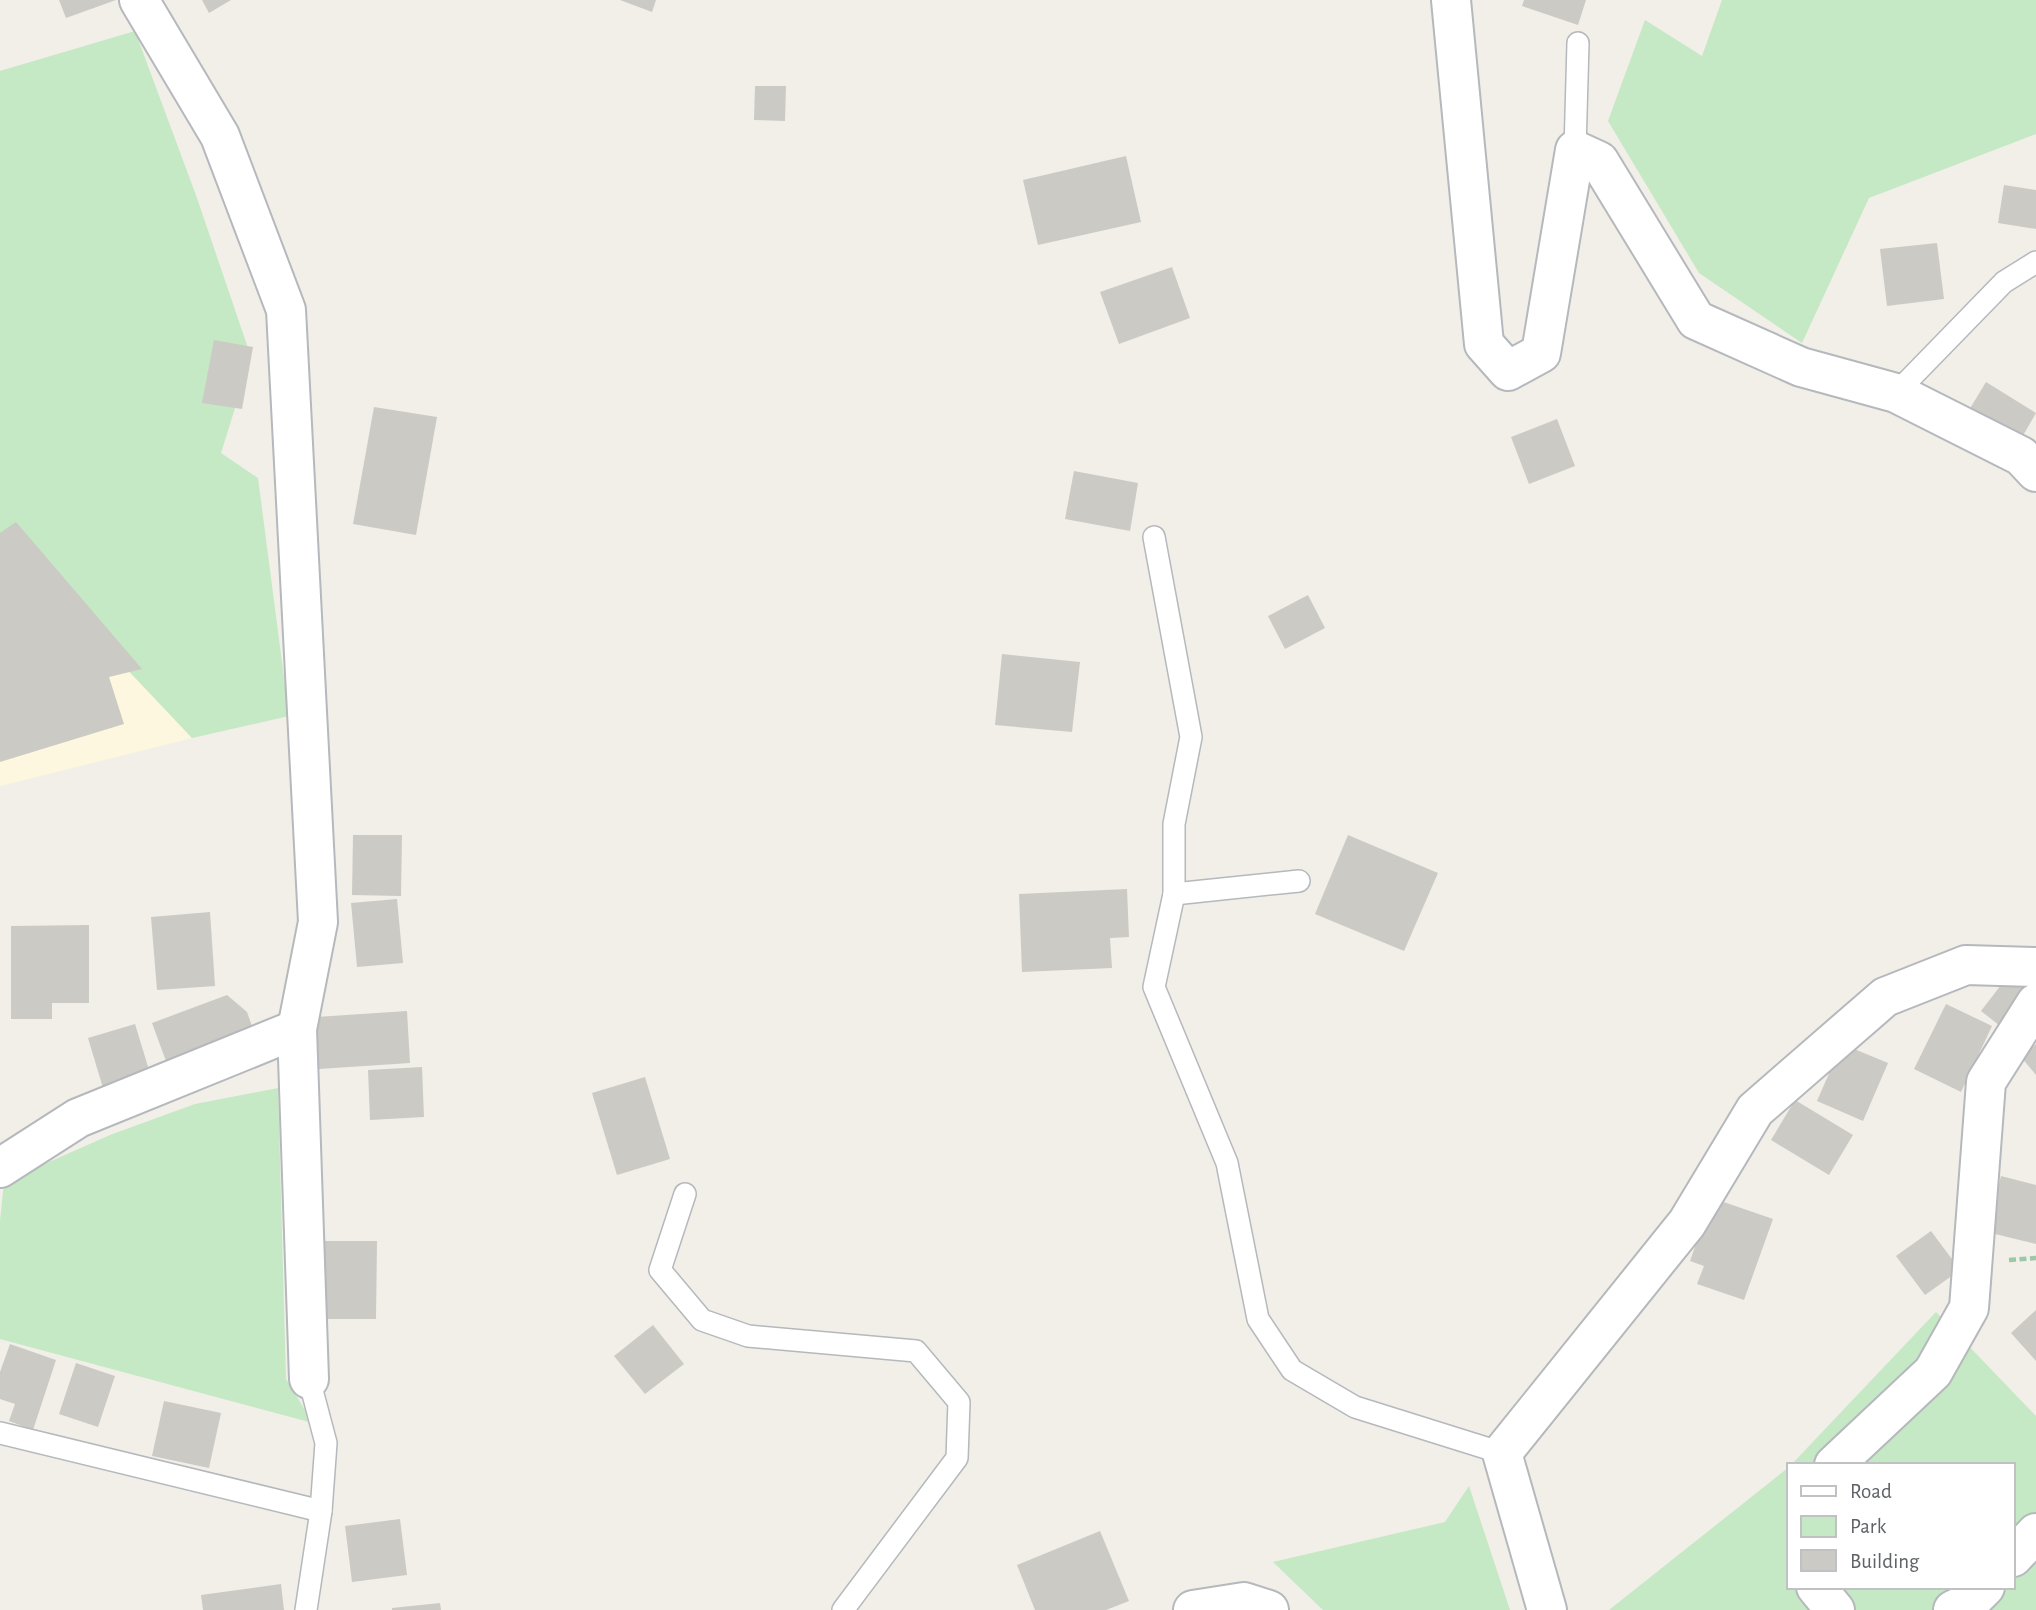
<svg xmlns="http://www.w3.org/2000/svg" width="2036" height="1610" viewBox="0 0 2036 1610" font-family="'Alegreya Sans',sans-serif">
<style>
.commercial{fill:#fef7e0}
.green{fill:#c5e8c5}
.building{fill:#cccac5}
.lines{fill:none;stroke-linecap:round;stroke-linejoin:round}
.lane-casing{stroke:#b5b8bc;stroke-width:24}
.street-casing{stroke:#b5b8bc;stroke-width:42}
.path{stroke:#9cc7a9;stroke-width:4.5;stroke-dasharray:7 3.5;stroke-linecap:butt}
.lane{stroke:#fff;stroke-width:21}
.street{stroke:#fff;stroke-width:38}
</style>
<rect width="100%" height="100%" fill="#f1efe8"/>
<polygon class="commercial" points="0,535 192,738 0,786"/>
<g class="green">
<polygon points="1722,0 2036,0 2036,134 1869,198 1802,343 1699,273 1608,121 1645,20 1702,56"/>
<polygon points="135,31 197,198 251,357 221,453 258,478 289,716 192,738 0,535 0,71"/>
<polygon points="278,1088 286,1379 313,1423 0,1339 0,1221 4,1182 110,1135 195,1104"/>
<polygon points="1936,1312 2036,1416 2036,1610 1609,1610 1789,1467 1789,1587 2013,1587 2013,1465 1791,1465"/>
<polygon points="1469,1486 1510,1610 1323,1610 1273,1562 1445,1522"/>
</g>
<g class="building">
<polygon points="59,0 116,0 66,18"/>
<polygon points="202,0 231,0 209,13"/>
<polygon points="620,0 656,0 652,12"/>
<polygon points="1524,0 1586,0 1578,25 1522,6"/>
<polygon points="755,86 786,86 785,121 754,120"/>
<polygon points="1126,156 1141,222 1038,245 1023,180"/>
<polygon points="2004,185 2036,190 2036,229 1998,223"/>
<polygon points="1937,243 1944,299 1887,306 1880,249"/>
<polygon points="1172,267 1190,318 1119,344 1100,292"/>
<polygon points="214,340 253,347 242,409 202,403"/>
<polygon points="1986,382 2036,413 2014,451 1963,420"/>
<polygon points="374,407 437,417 416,535 353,524"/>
<polygon points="1557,419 1575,466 1529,484 1511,437"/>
<polygon points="1074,471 1138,483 1130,531 1065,519"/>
<polygon points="16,522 142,669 109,677 124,724 0,762 0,533"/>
<polygon points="1308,595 1325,628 1285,649 1268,616"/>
<polygon points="1002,654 1080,662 1072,732 995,725"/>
<polygon points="353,835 402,835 401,896 352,895"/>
<polygon points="1348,835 1438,873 1404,951 1315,914"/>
<polygon points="1127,889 1129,937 1110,938 1112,968 1022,972 1019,894"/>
<polygon points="397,899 403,963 357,967 351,903"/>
<polygon points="210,912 215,986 157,990 151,917"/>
<polygon points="89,925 89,1003 52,1003 52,1019 11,1019 11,926"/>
<polygon points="2011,972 2034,989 2004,1029 1981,1011"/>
<polygon points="227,995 247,1012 257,1040 170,1072 152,1023"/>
<polygon points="1946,1004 1992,1026 1961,1092 1914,1069"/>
<polygon points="407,1011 410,1063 319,1069 316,1017"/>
<polygon points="135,1024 153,1083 106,1098 88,1038"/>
<polygon points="1842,1044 1888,1063 1863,1121 1817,1101"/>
<polygon points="2036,1044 2036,1075 2021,1057"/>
<polygon points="422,1067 424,1117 370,1120 368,1070"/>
<polygon points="645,1077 670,1159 617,1175 592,1093"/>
<polygon points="1795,1100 1853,1135 1829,1175 1771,1140"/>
<polygon points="2001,1176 2036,1185 2036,1244 1987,1232"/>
<polygon points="1712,1198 1773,1219 1744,1300 1697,1284 1704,1266 1690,1261"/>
<polygon points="1931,1231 1960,1270 1925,1295 1896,1256"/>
<polygon points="317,1241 377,1241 376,1319 316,1319"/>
<polygon points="2036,1310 2036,1361 2011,1333"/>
<polygon points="653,1325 684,1364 645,1394 614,1356"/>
<polygon points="10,1344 56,1360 33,1430 9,1421 15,1404 0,1399 0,1372"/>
<polygon points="76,1363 115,1376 98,1427 59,1414"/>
<polygon points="164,1401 221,1413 209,1468 152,1456"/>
<polygon points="400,1519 407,1575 352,1582 345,1526"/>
<polygon points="1100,1531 1129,1601 1106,1610 1035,1610 1017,1565"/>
<polygon points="281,1584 284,1610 203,1610 201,1595"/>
<polygon points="440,1603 441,1610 392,1610 392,1608"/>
</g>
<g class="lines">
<defs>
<g id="lane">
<polyline points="1575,150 1578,43"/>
<polyline points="1896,393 2004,282 2036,262"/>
<polyline points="1154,537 1191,737 1174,824 1174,894 1154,987 1227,1163 1258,1319 1292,1370 1355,1407 1502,1453"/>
<polyline points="1174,894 1299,881"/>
<polyline points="685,1194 660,1270 702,1320 748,1336 916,1351 959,1402 957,1458 843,1610"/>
<polyline points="0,1433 321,1511"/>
<polyline points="306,1610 321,1511 326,1443 309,1379"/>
</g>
<g id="street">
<polyline points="139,0 220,136 286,310 318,922 297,1029 309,1379"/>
<polyline points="1451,0 1484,344 1508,371 1541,353 1575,150 1599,161 1696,320 1801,367 1896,393 2021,456 2036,472"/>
<polyline points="0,1168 78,1118 297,1029"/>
<polyline points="1834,1465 1933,1372 1969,1308 1986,1082 2036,1003"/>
<polyline points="2013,1557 2036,1533"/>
<polyline points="1816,1587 1835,1610"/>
<polyline points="1193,1610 1244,1602 1269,1610"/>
<polyline points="1547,1610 1502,1453 1687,1223 1755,1110 1885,997 1966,965 2036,967"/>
<polyline points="1953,1610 1970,1602 1985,1587"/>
</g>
</defs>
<use href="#lane" class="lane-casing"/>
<use href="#street" class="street-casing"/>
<polyline class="path" points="2009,1260 2036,1258"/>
<use href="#lane" class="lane"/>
<use href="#street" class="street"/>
</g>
<rect x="1787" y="1463" width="228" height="126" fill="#ffffff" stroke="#bfc1c3" stroke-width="2"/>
<rect x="1801" y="1486" width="35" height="10" fill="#ffffff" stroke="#bfc1c3" stroke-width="2"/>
<text x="1850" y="1498" font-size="21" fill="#5f6368">Road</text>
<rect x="1801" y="1516" width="35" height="21" fill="#c5e8c5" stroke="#bfc1c3" stroke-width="2"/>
<text x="1850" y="1533" font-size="21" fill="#5f6368">Park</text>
<rect x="1801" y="1550" width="35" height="21" fill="#cccac5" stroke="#bfc1c3" stroke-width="2"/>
<text x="1850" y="1568" font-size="21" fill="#5f6368">Building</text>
</svg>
